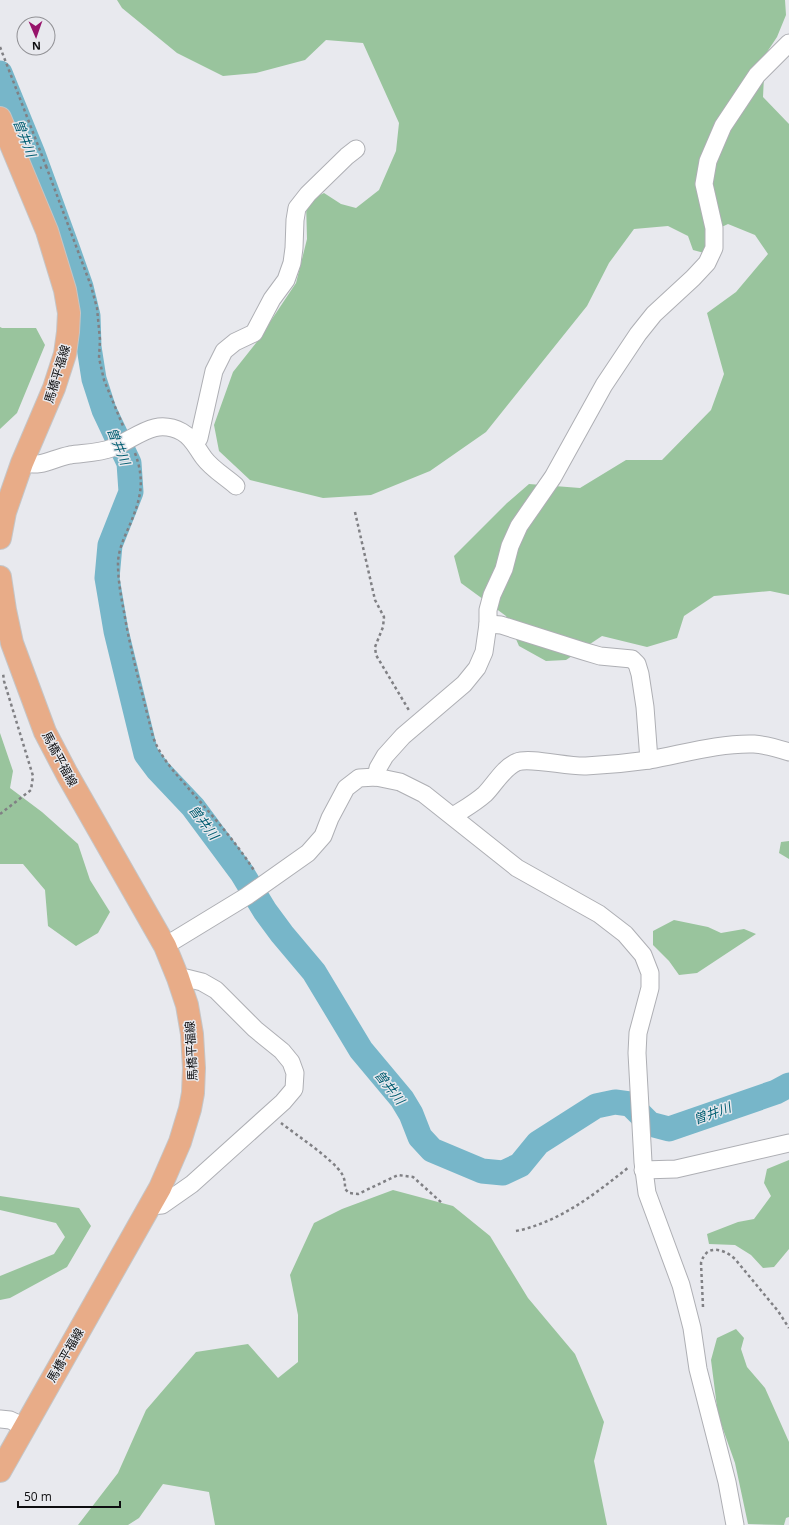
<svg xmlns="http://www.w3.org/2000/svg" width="789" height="1525" viewBox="0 0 789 1525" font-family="'Open Sans','Noto Sans JP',sans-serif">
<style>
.forest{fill:#99c49d}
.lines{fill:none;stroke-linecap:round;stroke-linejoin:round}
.river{stroke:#77b6c9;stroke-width:25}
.minor-casing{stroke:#aeafb4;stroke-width:19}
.major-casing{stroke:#c5c5c6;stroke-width:24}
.path{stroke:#808084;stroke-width:2.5;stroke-dasharray:3 3;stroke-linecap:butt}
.minor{stroke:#fff;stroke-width:17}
.major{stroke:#e8ac88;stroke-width:22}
.labels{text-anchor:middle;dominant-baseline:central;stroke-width:3;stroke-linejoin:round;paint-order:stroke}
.street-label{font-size:12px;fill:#0e0e10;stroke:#e8e9ee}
.water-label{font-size:13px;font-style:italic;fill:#015d71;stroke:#e8e9ee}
</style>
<rect width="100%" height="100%" fill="#e8e9ee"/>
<g class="forest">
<polygon points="117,0 785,0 786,15 777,37 765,55 763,97 789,124 789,595 770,591 714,596 684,616 677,638 647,647 602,636 566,660 546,661 519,646 506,616 461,583 454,556 507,503 529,484 580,488 626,460 662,460 711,410 724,374 707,313 736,292 768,254 755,235 728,224 709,233 708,254 693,250 688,236 668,226 634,229 609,263 587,306 486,432 430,471 371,495 323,498 250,480 219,451 214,425 233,372 256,343 296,283 307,239 306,202 324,193 341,204 356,208 379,190 396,151 399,123 363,43 326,40 305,60 256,73 223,76 177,53 122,8"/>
<polygon points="0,327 2,328 36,328 45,345 17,413 0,429"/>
<polygon points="0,733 13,771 10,788 42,812 78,844 90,880 110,912 98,933 76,946 48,926 45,890 23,864 0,864"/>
<polygon points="789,841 789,859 779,853 781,842"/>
<polygon points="674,920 708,927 721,933 744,929 756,934 697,973 679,975 669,961 653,945 653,931"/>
<polygon points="789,1160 789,1249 774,1267 763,1268 751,1255 735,1245 709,1244 707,1234 738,1222 754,1219 771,1196 764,1183 767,1169"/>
<polygon points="393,1190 453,1206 490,1236 528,1298 575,1354 604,1422 594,1461 607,1525 215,1525 209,1492 163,1484 139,1518 128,1525 78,1525 118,1473 146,1410 196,1352 248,1344 278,1378 298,1362 298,1315 290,1275 314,1223 342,1209"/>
<polygon points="0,1196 79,1208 91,1226 67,1267 10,1298 0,1300 0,1276 54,1254 65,1237 56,1223 0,1210"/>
<polygon points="736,1329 744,1338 741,1349 747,1367 765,1388 789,1442 789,1517 786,1518 784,1525 748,1524 735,1463 718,1415 711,1360 717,1338"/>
</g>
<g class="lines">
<polyline class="river" points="0,73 33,154 68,250 81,287 88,316 89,347 94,379 104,410 129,463 131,492 110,545 107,578 116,631 146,754 158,770 193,807 242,873 265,911 282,934 314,972 361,1050 402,1099 411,1114 420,1137 432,1150 482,1171 503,1173 520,1165 538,1143 596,1106 615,1102 630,1104 650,1124 669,1129 776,1092 789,1085"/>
<defs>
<g id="minor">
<polyline points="195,444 199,438 214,371 224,351 235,342 254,333 272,299 286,280 292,263 294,248 295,220 297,208 308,194 347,156 356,149"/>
<path d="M 22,463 C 45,467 50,459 70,455 C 83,453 99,453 112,448 C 137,438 154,417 182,432 C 193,438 197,449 204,458 C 212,469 226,477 236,486"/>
<polyline points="488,624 501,625 583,651 600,656 632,659 637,664 640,674 645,707 649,760"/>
<polyline points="376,777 378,768 385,756 403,736 464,684 477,668 484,652 488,624 488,610 492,595 504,569 510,546 519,526 553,477 604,385 638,334 654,314 693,278 707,263 714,248 714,228 704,184 708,161 723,126 757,75 789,43"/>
<path d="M 453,816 C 464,809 475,803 485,794 C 495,784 503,768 517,762 C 530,757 568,767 586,766 C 607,765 628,763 649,760 C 683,754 718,743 754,744 C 766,745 777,748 789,752"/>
<polyline points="165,946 247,896 308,853 323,836 330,818 346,788 359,778 376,777 400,782 424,794 517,868 599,914 625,934 643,955 650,973 650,988 638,1033 637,1053 643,1162 647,1193 681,1285 692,1328 698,1369 727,1482 735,1525"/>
<polyline points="643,1170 676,1169 789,1143"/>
<polyline points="150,1206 162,1205 192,1184 283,1102 294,1089 295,1073 291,1062 282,1051 255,1029 216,990 202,982 186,978 178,978"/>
<polyline points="0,1419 10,1420 25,1427"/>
</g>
<g id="major">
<polyline points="0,118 47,231 65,290 69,313 68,332 65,354 54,388 22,463 5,512 0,538"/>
<polyline points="0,577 5,610 12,643 45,732 67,774 165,946 178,978 187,1005 192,1034 194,1068 193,1093 190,1109 180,1142 160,1188 0,1471"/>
</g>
</defs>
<use href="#minor" class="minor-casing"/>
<use href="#major" class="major-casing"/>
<g class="path">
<polyline points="0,47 46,166 40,168"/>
<polyline points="46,166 91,286 97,308 100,340 99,358 104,380 123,426"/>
<path d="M 135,453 C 146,483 140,501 128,529 C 123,540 118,552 118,564 C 118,580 121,597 124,612 C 131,654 143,696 153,737 C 162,761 180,778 196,797 C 217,821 238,845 255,872"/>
<polyline points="355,512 375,600 384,617 383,627 375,647 376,655 410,712"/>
<polyline points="0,814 31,790 33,776 4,681 3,673"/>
<path d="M 281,1123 C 295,1134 334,1160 342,1174 C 345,1179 345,1183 345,1189 L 349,1193 L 358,1194 L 398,1175 L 413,1177 L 442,1203"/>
<path d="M 516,1231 C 560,1222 595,1194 629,1167"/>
<path d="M 703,1307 L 701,1263 C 706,1244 723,1248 735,1259 L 778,1311 L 789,1328"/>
</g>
<use href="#minor" class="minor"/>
<use href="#major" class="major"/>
</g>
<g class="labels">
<g class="street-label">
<text transform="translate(57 374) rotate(-73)">馬橋平福線</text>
<text transform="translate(60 759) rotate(62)">馬橋平福線</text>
<text transform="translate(191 1051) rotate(-93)">馬橋平福線</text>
<text transform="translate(65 1355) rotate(-60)">馬橋平福線</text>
</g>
<g class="water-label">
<text transform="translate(25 138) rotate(69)">曽井川</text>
<text transform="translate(119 446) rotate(68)">曽井川</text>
<text transform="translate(204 822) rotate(53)">曽井川</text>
<text transform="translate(390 1087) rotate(52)">曽井川</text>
<text transform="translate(712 1113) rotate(-20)">曽井川</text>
</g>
</g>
<g transform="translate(36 36) rotate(178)"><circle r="19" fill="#e8e9ee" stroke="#919195"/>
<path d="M0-3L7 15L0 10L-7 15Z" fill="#97146b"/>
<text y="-6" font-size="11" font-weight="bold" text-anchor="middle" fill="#0e0e10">N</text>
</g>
<path d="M18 1501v6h102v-6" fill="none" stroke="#0e0e10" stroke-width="2"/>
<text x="24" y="1501" font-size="12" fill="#0e0e10" stroke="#e8e9ee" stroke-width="3" paint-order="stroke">50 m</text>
</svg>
